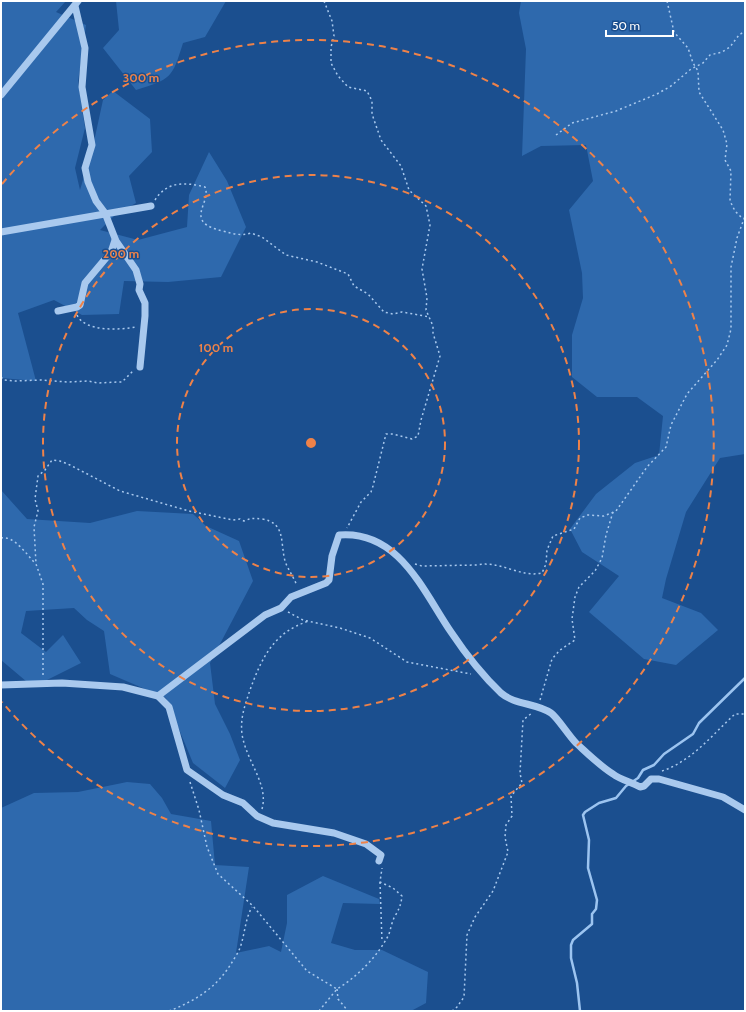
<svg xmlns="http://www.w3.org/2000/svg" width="746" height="1012" viewBox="0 0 746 1012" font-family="Cabin,sans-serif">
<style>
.green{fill:#2e69ad}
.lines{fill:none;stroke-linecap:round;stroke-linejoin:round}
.stream{stroke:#9cc4f0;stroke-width:2.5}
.path{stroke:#a9c9ee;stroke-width:1.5;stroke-dasharray:2 3;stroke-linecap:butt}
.minor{stroke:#a9c9ee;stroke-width:7}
.ring{fill:none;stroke:#ee8249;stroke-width:2;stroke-dasharray:7 5}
.centre{fill:#ee8249;stroke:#1b4f8f;stroke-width:2}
.ring-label{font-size:12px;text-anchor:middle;font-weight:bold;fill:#ee8249;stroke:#1b4f8f;stroke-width:3;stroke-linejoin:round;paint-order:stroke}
</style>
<rect width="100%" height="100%" fill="#1b4f8f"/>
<g class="green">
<polygon points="1,1 66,1 56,12 86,25 78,82 85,128 75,168 80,190 93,146 103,100 113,91 150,119 152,152 129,176 136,203 116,214 100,230 138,240 187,227 189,195 209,152 227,181 246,227 221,277 168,282 124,281 119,314 82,315 54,300 18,313 36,381 1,378"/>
<path d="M 116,1 L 226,1 L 205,37 L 183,43 C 172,78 172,79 136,90 L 103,48 L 119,30 Z"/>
<polygon points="521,1 745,1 745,454 720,458 686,512 666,579 662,598 701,613 718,630 676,665 644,659 589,612 619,576 582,552 570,529 596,494 635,463 659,455 663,416 637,397 597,397 572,377 572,335 583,298 582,273 569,210 593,181 586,145 541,146 522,156 526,49 519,13"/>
<polygon points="1,490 27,519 90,523 137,511 193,514 206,526 239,541 253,581 210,663 215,704 230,734 240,760 225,788 193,763 166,698 110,674 104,631 87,620 74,608 26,611 21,633 46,652 63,635 81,663 33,687 1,660"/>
<polygon points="127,782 150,784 162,798 171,814 211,821 215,865 249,867 236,953 269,946 281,952 287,923 287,895 323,876 379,899 380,904 343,903 331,943 355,950 382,950 428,972 426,1003 411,1011 1,1011 1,808 34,793 78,792"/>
</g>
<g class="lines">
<polyline class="stream" points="580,1011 577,983 571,958 571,945 573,940 592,924 592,914 596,909 597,900 588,868 589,840 583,815 585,812 599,803 616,798 626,786 638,778 643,770 654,765 664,754 693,734 699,723 745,678"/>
<g class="path">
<polyline points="324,1 332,21 334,36 331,47 331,63 338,76 348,87 367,91 372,101 372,114 381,140 401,166 409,190 426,206 430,225 422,269 427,298 426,310 433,326 433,333 440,356 421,420 418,436 412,439 393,434 386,434 373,486 371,492 361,502 347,528"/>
<polyline points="667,1 674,32 688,48 693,63 698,71 699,92 723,130 727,144 725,160 731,171 730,201 735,211 743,219"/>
<polyline points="556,135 572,123 616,111 657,94 671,86 691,69 703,63 710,55 722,52 730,47 739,35 745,31"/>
<path d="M 155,200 C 167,181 185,182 205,187 C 212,203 182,222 223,231 C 233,234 241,236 251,233 L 262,237 L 286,255 L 317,262 L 348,274 L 354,286 L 368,294 L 384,312 L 393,314 L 402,312 L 430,317"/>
<path d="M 77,315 C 85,332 119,330 136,327"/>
<polyline points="1,377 4,380 16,381 41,380 68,382 88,381 98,383 117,382 122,382 133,371"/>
<path d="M 1,538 C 14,535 27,555 35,563"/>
<path d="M 415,564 L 422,566 L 477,565 C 500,560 520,578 542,573 L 546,564 L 547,550 L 553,536 L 574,529 L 580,518 L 588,515 L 604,516 L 616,511 L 647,467 L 666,447 L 671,425 L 687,394 L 717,360 L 727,345 L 731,329 L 731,267 L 737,238 L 745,216"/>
<polyline points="288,612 303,620 340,628 370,638 407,662 471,674"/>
<path d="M 43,675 L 43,584 L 36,564 L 34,527 L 38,511 L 35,499 L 38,476 L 45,470 L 52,460 L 60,461 L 68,464 L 120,491 L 189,511 L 233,520 L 240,519 L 244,521 C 251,518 254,518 262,519 C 286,523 280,542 285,561 C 288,570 294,577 297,586"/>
<polyline points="540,700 552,659 560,650 575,640 572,619 575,597 579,587 595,571 602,558 606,535 613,512"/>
<path d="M 662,771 C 692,761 712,735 735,714 L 745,714"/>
<path d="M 190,782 L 199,810 L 207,847 L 218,874 L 253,906 L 307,971 L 337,989 C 357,977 379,955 389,934 C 391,928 392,921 395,916 C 399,909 401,905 402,896 L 393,888 L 380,882 L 382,868"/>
<path d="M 262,809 C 269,784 246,761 242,734 C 240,718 245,705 250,690 C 262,657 274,632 309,621"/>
<polyline points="380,882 382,942"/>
<polyline points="337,989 338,999 348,1011"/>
<path d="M 169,1011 C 195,1001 216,988 231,964 C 234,959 238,953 240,948 C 245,934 245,919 252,907"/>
<polyline points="319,1011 337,989"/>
<polyline points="452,1011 457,1007 464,997 467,935 475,917 493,891 508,852 505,837 506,825 512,816 511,796 522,783 520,773 523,720 532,713"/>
</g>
<g class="minor">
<polyline points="75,6 85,48 82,87 92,145 85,168 88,182 96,201 105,213 116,241 136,270 140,284 139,290 145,303 145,316 140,367"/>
<polyline points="1,95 78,1"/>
<polyline points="1,232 151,206"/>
<polyline points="58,311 77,307 80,305 85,283 111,252 115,240"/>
<polyline points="1,685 62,683 123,687 158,696 169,707 187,770 223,795 243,803 257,816 273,823 334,833 366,844 381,855 379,861"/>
<path d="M 158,696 L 265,615 L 281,608 L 291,597 L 326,583 L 329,580 L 332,556 L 339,535 C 399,530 423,591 451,632 C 465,653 482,675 501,693 C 515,705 536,703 551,713 C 557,717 569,736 576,743 C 587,753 600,766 613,774 C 621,780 631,782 640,787 L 644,786 L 651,779 L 659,779 L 723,797 L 745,810"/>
</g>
</g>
<g class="ring">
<circle cx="311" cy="443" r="134"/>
<circle cx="311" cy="443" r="268"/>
<path d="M2 184A403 403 0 1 1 2 702"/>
</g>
<circle cx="311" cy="443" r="6" class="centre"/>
<g class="ring-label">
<text x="141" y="82">300 m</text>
<text x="121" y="258">200 m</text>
<text x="216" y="352">100 m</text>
</g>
<rect width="746" height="1012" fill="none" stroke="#ffffff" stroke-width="4"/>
<path d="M606 30v6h67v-6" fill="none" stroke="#ffffff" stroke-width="2"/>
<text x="612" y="30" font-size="12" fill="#ffffff" stroke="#1b4f8f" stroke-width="3" paint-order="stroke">50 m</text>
</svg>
